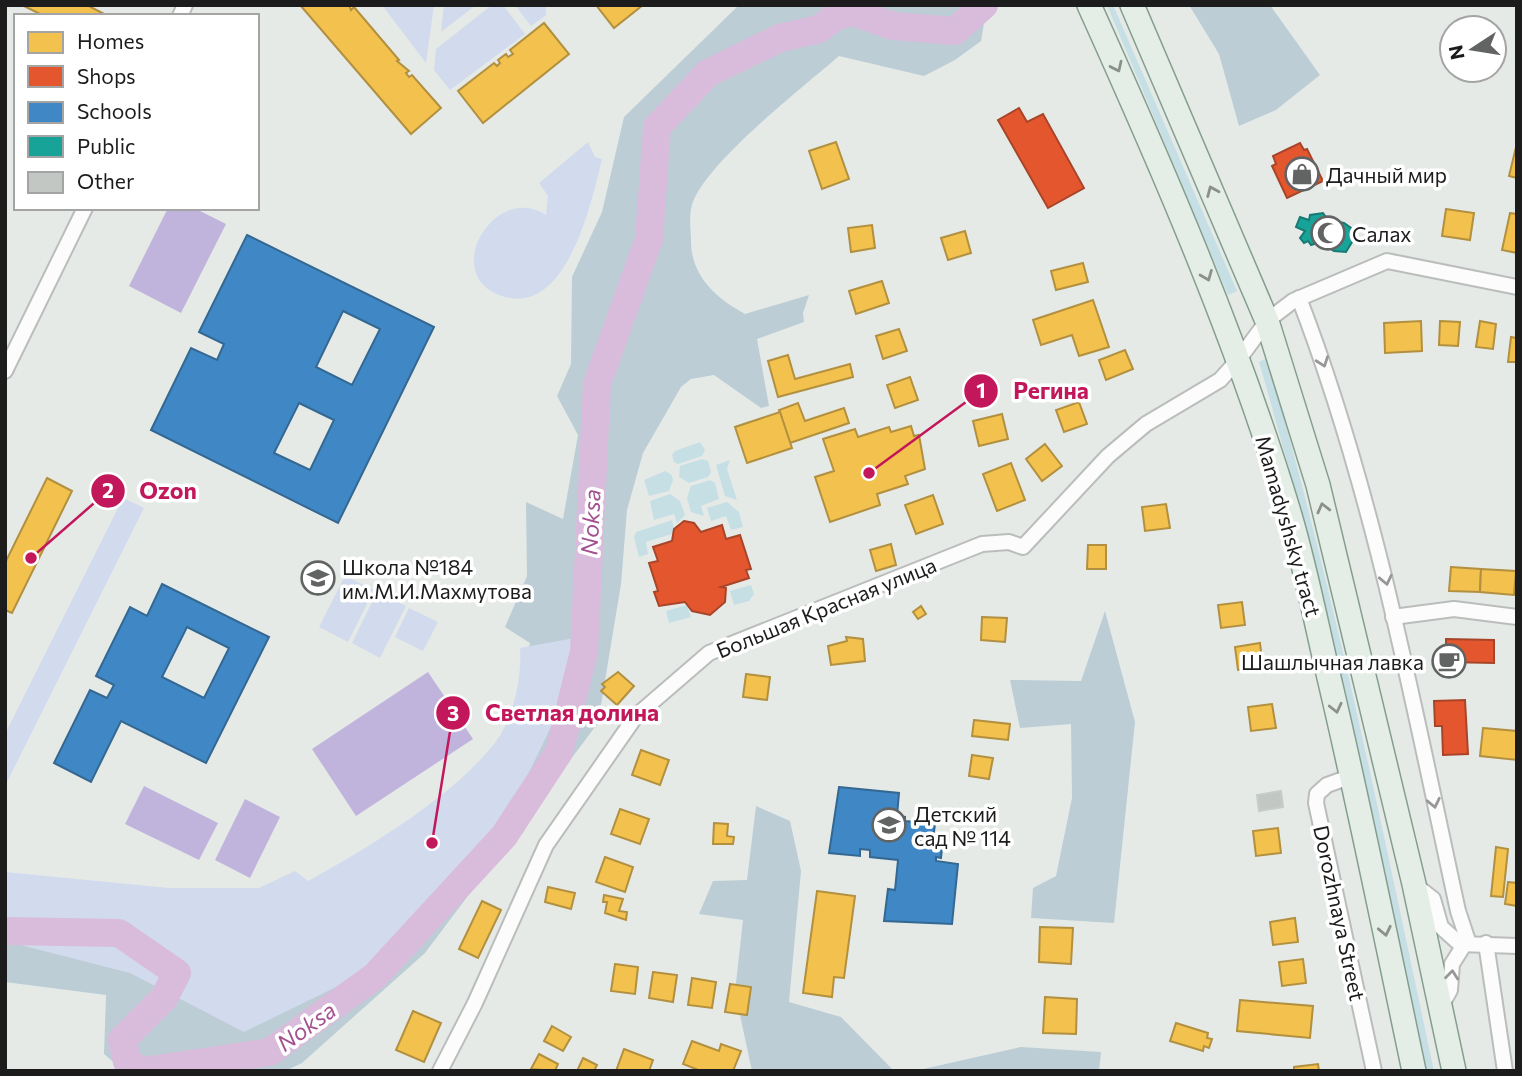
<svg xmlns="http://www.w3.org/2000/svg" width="1522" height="1076" viewBox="0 0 1522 1076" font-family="Commissioner,sans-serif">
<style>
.grass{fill:#c6dfe5}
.forest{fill:#bccdd6}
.park{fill:#d2daee}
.pitch{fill:#c0b4dd}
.homes{fill:#f2c14e;stroke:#b2903f;stroke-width:2}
.shops{fill:#e4572e;stroke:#a84529;stroke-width:2}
.schools{fill:#3f88c5;stroke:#346892;stroke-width:2;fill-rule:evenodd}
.public{fill:#17a398;stroke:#187a73;stroke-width:2}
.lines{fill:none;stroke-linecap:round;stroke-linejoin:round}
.river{stroke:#d9bbdb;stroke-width:28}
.building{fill:#c2c7c4;stroke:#c6cdc8;stroke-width:2}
.street-casing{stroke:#bbbdbc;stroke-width:18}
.primary-casing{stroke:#849e8e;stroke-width:26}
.street{stroke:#fbfcfb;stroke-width:14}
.primary{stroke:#e4eee7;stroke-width:23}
.oneway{stroke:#8a908c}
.oneway2{stroke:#979797}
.labels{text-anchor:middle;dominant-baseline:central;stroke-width:7;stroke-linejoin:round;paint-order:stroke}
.poi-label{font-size:21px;fill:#1c1c1c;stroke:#fff;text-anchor:start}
.street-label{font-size:21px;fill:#1c1c1c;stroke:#fff}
.water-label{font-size:23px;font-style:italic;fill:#a25290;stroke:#fff}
.leader{fill:none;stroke:#c2185b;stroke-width:2.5}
.callout-dot{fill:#c2185b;stroke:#fff;stroke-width:2.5}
.mark-label{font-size:21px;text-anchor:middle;font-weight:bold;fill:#fff}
.callout-label{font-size:23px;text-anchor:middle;font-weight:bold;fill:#c2185b;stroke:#fff;stroke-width:7;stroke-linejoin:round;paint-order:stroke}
</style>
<rect width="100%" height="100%" fill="#e5eae7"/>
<g class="grass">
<polygon points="1107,5 1113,5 1237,291 1228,295"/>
<path d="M 1267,358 C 1335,593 1383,832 1434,1071 L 1424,1071 C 1374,833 1327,595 1259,362 Z"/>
<polygon points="700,442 705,450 702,456 678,464 674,462 672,455 675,451"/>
<polygon points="702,459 708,461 711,472 708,477 689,483 679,477 680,466"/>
<polygon points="730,460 727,469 737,500 725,496 716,465"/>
<polygon points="665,471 671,474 673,480 669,491 649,496 644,480"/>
<polygon points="710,480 715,483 719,499 701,506 704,516 691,512 687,498 691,486"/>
<polygon points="670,494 680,501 685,515 677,523 674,514 654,520 650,501"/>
<polygon points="727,502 739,512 743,527 731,530 726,516 711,521 707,508"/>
<polygon points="672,520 675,533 646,542 648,554 639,557 634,537 636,532"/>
<polygon points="751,585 754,594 749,601 734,605 730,591"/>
<polygon points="687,605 691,617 669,623 666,611"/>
</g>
<g class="forest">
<path d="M 739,5 L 987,5 L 981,41 L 955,60 L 924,76 L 839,56 C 805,86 698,168 691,209 C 689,219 691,231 691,241 C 691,276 716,298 745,314 L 809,295 L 803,313 L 804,322 L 757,339 L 769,406 L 761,408 L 714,375 L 691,379 L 681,387 L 643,453 L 627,510 L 621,584 L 598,723 L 425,953 L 302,1063 L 285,1071 L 124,1071 L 104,1054 L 106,995 L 5,982 L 5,889 L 317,913 L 508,742 L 530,643 L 505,627 L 527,576 L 526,502 L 563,519 L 578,435 L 557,396 L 571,364 L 572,277 L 602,212 L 624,117 Z"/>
<polygon points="1189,5 1270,5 1320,75 1276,110 1239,126 1219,54"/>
<polygon points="1105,611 1135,722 1114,923 1031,918 1033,888 1056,876 1072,798 1071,724 1020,728 1010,680 1081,681"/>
<polygon points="756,806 790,821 801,871 789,1002 841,1017 894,1071 752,1071 735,992 743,920 699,914 713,881 747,880"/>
<polygon points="1021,1047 1101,1052 1099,1071 914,1071"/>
</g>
<g class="park">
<polygon points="382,5 434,5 426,63"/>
<polygon points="444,5 476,5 441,32"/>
<polygon points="492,5 503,5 525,34 450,90 434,70 436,49"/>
<polygon points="515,5 546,5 546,15 531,26"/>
<path d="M 588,142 L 595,157 L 602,159 C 592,200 569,308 510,298 C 435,284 492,180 546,215 L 548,196 L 539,183 Z"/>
<polygon points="123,498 144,508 5,786 5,734"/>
<polygon points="345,576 374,590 348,642 319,627"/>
<polygon points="377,592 406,606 380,658 352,643"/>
<polygon points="409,608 438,622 423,651 395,637"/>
<path d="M 580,637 L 572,683 L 500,833 L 369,971 L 244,1032 L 130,973 L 5,941 L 5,872 L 169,888 L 259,888 L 295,871 L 308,881 C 368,848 456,795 497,740 C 514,715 522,677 520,648 Z"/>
</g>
<g class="pitch">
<polygon points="168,208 194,208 226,224 181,313 129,286"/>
<polygon points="428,672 473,739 356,816 312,749"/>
<polygon points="144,786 218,823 199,860 125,824"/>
<polygon points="245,799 280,817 250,878 215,860"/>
</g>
<g class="homes">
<polygon points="22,5 87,5 108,16 44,16"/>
<polygon points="300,5 349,5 351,10 354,7 399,60 397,61 409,71 406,73 409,77 412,75 441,108 411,134"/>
<polygon points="596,5 643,5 614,28"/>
<polygon points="544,23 569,54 483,123 458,91 494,63 497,66 500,63 498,60 506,54 508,57 513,54 510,50"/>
<polygon points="836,142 849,179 822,189 809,151"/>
<polygon points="1516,147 1517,147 1517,178 1509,176"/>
<polygon points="1446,209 1474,213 1470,240 1442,236"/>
<polygon points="1510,213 1517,214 1517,253 1502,250"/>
<polygon points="872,225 875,248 851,252 848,228"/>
<polygon points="965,231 971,253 948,260 941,238"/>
<polygon points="1083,263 1088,282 1056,290 1051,271"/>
<polygon points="882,281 889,303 856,314 849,291"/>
<polygon points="1093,300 1109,347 1079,356 1072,335 1041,345 1033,320"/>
<polygon points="1421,321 1422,351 1385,353 1384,323"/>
<polygon points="1440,321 1460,322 1458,346 1439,345"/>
<polygon points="1480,321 1496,324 1493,349 1476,347"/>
<polygon points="899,329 907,351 883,359 876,336"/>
<polygon points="1511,337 1517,338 1517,362 1508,362"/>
<polygon points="1125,350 1133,369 1106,380 1099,360"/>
<polygon points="788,355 795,379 850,364 853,377 778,397 768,361"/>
<polygon points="910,377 918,400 895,408 887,385"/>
<polygon points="1079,402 1087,424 1064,432 1056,410"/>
<polygon points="798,403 805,421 844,408 849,423 790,443 779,410"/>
<polygon points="780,412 792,448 747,463 735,427"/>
<polygon points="1002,414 1008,439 979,446 973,421"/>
<polygon points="911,426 914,436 919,435 925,469 905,476 908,484 877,494 880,505 830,522 815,477 834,471 823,439 855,429 858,437 889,427 891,432"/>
<polygon points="1045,444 1062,466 1042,481 1026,459"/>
<polygon points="1011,463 1025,500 997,511 983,474"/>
<polygon points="47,478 72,491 12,613 5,610 5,563"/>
<polygon points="933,495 943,524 916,534 905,505"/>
<polygon points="1166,504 1170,528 1145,531 1142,507"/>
<polygon points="891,544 896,565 876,571 870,550"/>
<polygon points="1088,545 1106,545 1106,569 1087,569"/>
<polygon points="1451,567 1481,569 1480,592 1449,591"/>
<polygon points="1481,569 1516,571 1514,595 1480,592"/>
<polygon points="1242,602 1245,625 1221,628 1218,605"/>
<polygon points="921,606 926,614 918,619 913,612"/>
<polygon points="982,617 1007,618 1005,642 981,640"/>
<polygon points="846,637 863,639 865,661 831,665 828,646 847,641"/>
<polygon points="1260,643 1263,667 1238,670 1235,647"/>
<polygon points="618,672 634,686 617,705 601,691 605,687 602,684"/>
<polygon points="746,674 770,677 767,700 743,697"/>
<polygon points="1272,704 1276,728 1251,731 1248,707"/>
<polygon points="974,720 1010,724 1008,740 972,736"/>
<polygon points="1483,728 1517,731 1517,760 1480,756"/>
<polygon points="641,750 669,760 660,785 632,775"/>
<polygon points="972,755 993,758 989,779 969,776"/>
<polygon points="620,809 649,819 640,844 611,834"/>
<polygon points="714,823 728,824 727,836 734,837 733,844 713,844"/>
<polygon points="1278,828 1281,853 1256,856 1253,831"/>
<polygon points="1496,847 1508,849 1503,897 1491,896"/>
<polygon points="605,857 633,867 625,892 596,882"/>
<polygon points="1508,882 1517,883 1517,906 1505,904"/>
<polygon points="548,887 575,893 571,909 545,902"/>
<polygon points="817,891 855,896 844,978 834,977 832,997 803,993"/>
<polygon points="604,895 623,899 619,911 627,912 626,920 605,913 607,902 603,902"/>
<polygon points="482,901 501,910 478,958 459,949"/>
<polygon points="1295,918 1298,942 1273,945 1270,922"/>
<polygon points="1040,927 1073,928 1071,964 1039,962"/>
<polygon points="1303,959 1306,983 1282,986 1279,962"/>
<polygon points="615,964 638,967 635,994 611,991"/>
<polygon points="653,972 677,975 673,1002 649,998"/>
<polygon points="692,978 716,982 712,1008 688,1005"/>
<polygon points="730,984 751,987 747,1015 725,1012"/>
<polygon points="1045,997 1077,999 1076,1034 1043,1033"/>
<polygon points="1240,1000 1313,1006 1310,1038 1237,1031"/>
<polygon points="413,1011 441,1023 424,1062 396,1050"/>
<polygon points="1176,1023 1208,1033 1207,1038 1212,1039 1209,1048 1204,1046 1203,1051 1170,1041"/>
<polygon points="552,1026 571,1037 563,1051 544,1041"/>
<polygon points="692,1041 719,1051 721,1044 741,1051 733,1071 701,1071 683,1064"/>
<polygon points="624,1049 653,1060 649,1071 616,1071"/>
<polygon points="539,1054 558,1064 555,1071 531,1069"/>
<polygon points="583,1058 597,1065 594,1071 577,1071"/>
<polygon points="1318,1064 1319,1071 1294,1071 1294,1067"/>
</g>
<g class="shops">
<polygon points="1019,108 1027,122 1043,114 1084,188 1048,208 998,120"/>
<polygon points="1300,143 1304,150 1307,149 1323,181 1287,198 1272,166 1276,164 1273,156"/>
<polygon points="684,521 694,523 701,532 722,525 726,539 740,535 751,569 746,570 749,578 721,587 726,588 725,602 710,615 692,611 685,602 659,606 654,592 658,591 649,563 658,561 653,547 672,541 674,529"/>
<polygon points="1446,639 1494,640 1494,663 1446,662"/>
<polygon points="1465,700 1468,754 1443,755 1442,726 1435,726 1434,701"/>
</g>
<g class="schools">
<path d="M 247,235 L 434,327 L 338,523 L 151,430 L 191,348 L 217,360 L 224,344 L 199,332 ZM 343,311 L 380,329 L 352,385 L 316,367 ZM 299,403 L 334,420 L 310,470 L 274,453 Z"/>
<path d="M 162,584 L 269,637 L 206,763 L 121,721 L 91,782 L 54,763 L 90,690 L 107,698 L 114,685 L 96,676 L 130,607 L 147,616 ZM 187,627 L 229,648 L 204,698 L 162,677 Z"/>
<polygon points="839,787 899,793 897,816 905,817 905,821 935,824 932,847 942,848 941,858 936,857 936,861 958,864 952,924 884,921 888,889 895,890 898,860 870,857 870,850 860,849 860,856 829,853"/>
</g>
<polygon class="public" points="1323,213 1328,220 1344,223 1354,230 1351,236 1354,239 1346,252 1334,251 1320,242 1311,245 1308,241 1304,243 1300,238 1305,231 1296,227 1300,217 1309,220 1310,215"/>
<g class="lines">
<g class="river">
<polyline points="5,931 119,933 177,973 164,998 122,1040 127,1062 143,1071"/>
<polyline points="144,1071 270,1052 375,976 504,836 559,752 584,652 597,384 649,239 657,127 708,73 780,38 819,29 836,16 853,12 893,26 955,31 984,5"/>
</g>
</g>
<polygon class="building" points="1281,791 1283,807 1259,811 1257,795"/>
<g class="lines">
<defs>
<g id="street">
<polyline points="180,16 185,5"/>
<path d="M 1299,298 C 1375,496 1413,704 1458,911 L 1469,944"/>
<polyline points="5,371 85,208"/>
<polyline points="1393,617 1454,609 1517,617"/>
<polyline points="1352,776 1327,785 1317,794 1316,803 1374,1071"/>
<polyline points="1414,884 1433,899 1441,927 1460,944 1517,946"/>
<polyline points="1486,943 1505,1071"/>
<polyline points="1441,1006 1450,990 1452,964 1464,945"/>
<polyline points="440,1071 475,1003 546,845 636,716 709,653 982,544 1009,542 1023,547 1108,456 1146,424 1220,380 1239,359 1267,321 1293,301 1387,261 1517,287"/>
</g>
<g id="primary">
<path d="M 1089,5 C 1164,171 1236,337 1289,512 C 1306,569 1317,628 1331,686 C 1361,814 1387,943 1414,1071"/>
<polyline points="1132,5 1267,321 1318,485 1414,884 1454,1071"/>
</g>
</defs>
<use href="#street" class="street-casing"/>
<use href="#primary" class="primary-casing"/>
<use href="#street" class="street"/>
<use href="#primary" class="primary"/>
</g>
<defs><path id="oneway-chevron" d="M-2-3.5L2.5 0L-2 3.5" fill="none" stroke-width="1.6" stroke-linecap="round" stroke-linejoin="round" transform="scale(1.75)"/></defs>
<g class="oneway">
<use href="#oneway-chevron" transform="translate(1117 67) rotate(65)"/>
<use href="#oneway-chevron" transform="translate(1212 191) rotate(-113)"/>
<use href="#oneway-chevron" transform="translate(1207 276) rotate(68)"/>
<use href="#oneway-chevron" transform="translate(1323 508) rotate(-104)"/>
<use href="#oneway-chevron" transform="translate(1336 708) rotate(77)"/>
<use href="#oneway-chevron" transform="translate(1385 931) rotate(78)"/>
</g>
<g class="oneway2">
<use href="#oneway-chevron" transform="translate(1323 362) rotate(70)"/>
<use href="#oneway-chevron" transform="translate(1386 580) rotate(78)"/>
<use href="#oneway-chevron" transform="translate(1434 803) rotate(78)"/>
<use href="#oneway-chevron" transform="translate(1452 975) rotate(-84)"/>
</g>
<defs>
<symbol id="shop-ring" viewBox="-11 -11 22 22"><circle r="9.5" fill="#fff" stroke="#626463" stroke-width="1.5"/><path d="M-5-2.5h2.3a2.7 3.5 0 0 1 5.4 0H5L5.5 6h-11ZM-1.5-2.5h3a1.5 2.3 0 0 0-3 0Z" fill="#626463"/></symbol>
<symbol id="mosque-ring" viewBox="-11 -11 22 22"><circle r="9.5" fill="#fff" stroke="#626463" stroke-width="1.5"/><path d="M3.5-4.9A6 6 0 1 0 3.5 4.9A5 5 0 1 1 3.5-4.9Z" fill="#626463"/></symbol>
<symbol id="school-ring" viewBox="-11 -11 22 22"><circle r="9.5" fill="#fff" stroke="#626463" stroke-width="1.5"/><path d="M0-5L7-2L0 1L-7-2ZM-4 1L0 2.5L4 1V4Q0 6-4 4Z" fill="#626463"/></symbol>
<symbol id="cafe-ring" viewBox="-11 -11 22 22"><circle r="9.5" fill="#fff" stroke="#626463" stroke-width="1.5"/><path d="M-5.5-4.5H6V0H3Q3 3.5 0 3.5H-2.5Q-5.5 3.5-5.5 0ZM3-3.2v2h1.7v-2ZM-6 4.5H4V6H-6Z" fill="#626463"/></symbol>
</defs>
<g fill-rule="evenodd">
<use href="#shop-ring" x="1283" y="155" width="38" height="38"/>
<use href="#mosque-ring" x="1309" y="214" width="38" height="38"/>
<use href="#school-ring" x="299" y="559" width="38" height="38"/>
<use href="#cafe-ring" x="1430" y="642" width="38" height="38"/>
<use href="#school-ring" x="870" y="806" width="38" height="38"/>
</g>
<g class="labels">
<g class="poi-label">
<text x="1326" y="174">Дачный мир</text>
<text x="1352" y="233">Салах</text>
<text x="342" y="566">Школа №184<tspan x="342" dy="24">им.М.И.Махмутова</tspan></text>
<text x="1424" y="661" text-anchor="end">Шашлычная лавка</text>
<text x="914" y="813">Детский<tspan x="914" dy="24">сад № 114</tspan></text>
</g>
<g class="street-label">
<text transform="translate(1289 526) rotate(74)">Mamadyshsky tract</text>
<text transform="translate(826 607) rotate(-22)">Большая Красная улица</text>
<text transform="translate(1340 913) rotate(78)">Dorozhnaya Street</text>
</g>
<g class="water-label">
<text transform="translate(590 522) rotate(-87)">Noksa</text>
<text transform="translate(306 1026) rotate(-36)">Noksa</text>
</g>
</g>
<path class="leader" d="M869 473L981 391M31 558L108 491M432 843L453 713"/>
<g class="callout-dot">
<circle cx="869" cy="473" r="7"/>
<circle cx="31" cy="558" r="7"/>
<circle cx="432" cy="843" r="7"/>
<circle cx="981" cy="391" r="18"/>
<circle cx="108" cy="491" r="18"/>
<circle cx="453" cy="713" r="18"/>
</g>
<g class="mark-label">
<text x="981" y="398">1</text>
<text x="108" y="498">2</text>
<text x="453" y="721">3</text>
</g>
<g class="callout-label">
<text x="1051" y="399">Регина</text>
<text x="168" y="499">Ozon</text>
<text x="572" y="721">Светлая долина</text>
</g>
<rect width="1522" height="1076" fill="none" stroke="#1c1c1c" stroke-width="14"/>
<rect x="14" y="14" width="245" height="196" fill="#ffffff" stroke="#a4a4a4" stroke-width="2"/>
<rect x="28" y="32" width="35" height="21" fill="#f2c14e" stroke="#a4a4a4" stroke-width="2"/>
<text x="77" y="49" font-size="21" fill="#1c1c1c">Homes</text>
<rect x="28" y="66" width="35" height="21" fill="#e4572e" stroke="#a4a4a4" stroke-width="2"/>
<text x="77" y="84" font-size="21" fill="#1c1c1c">Shops</text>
<rect x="28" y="102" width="35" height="21" fill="#3f88c5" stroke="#a4a4a4" stroke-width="2"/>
<text x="77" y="119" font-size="21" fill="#1c1c1c">Schools</text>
<rect x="28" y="136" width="35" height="21" fill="#17a398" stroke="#a4a4a4" stroke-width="2"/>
<text x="77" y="154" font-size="21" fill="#1c1c1c">Public</text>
<rect x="28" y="172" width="35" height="21" fill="#c2c7c4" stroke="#a4a4a4" stroke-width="2"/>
<text x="77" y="189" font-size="21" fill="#1c1c1c">Other</text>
<g transform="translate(1473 49) rotate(258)"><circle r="33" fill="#ffffff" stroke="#a4a4a4" stroke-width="2"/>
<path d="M0-5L12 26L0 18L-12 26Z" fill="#626463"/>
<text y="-10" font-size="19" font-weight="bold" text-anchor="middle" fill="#1c1c1c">N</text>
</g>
</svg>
